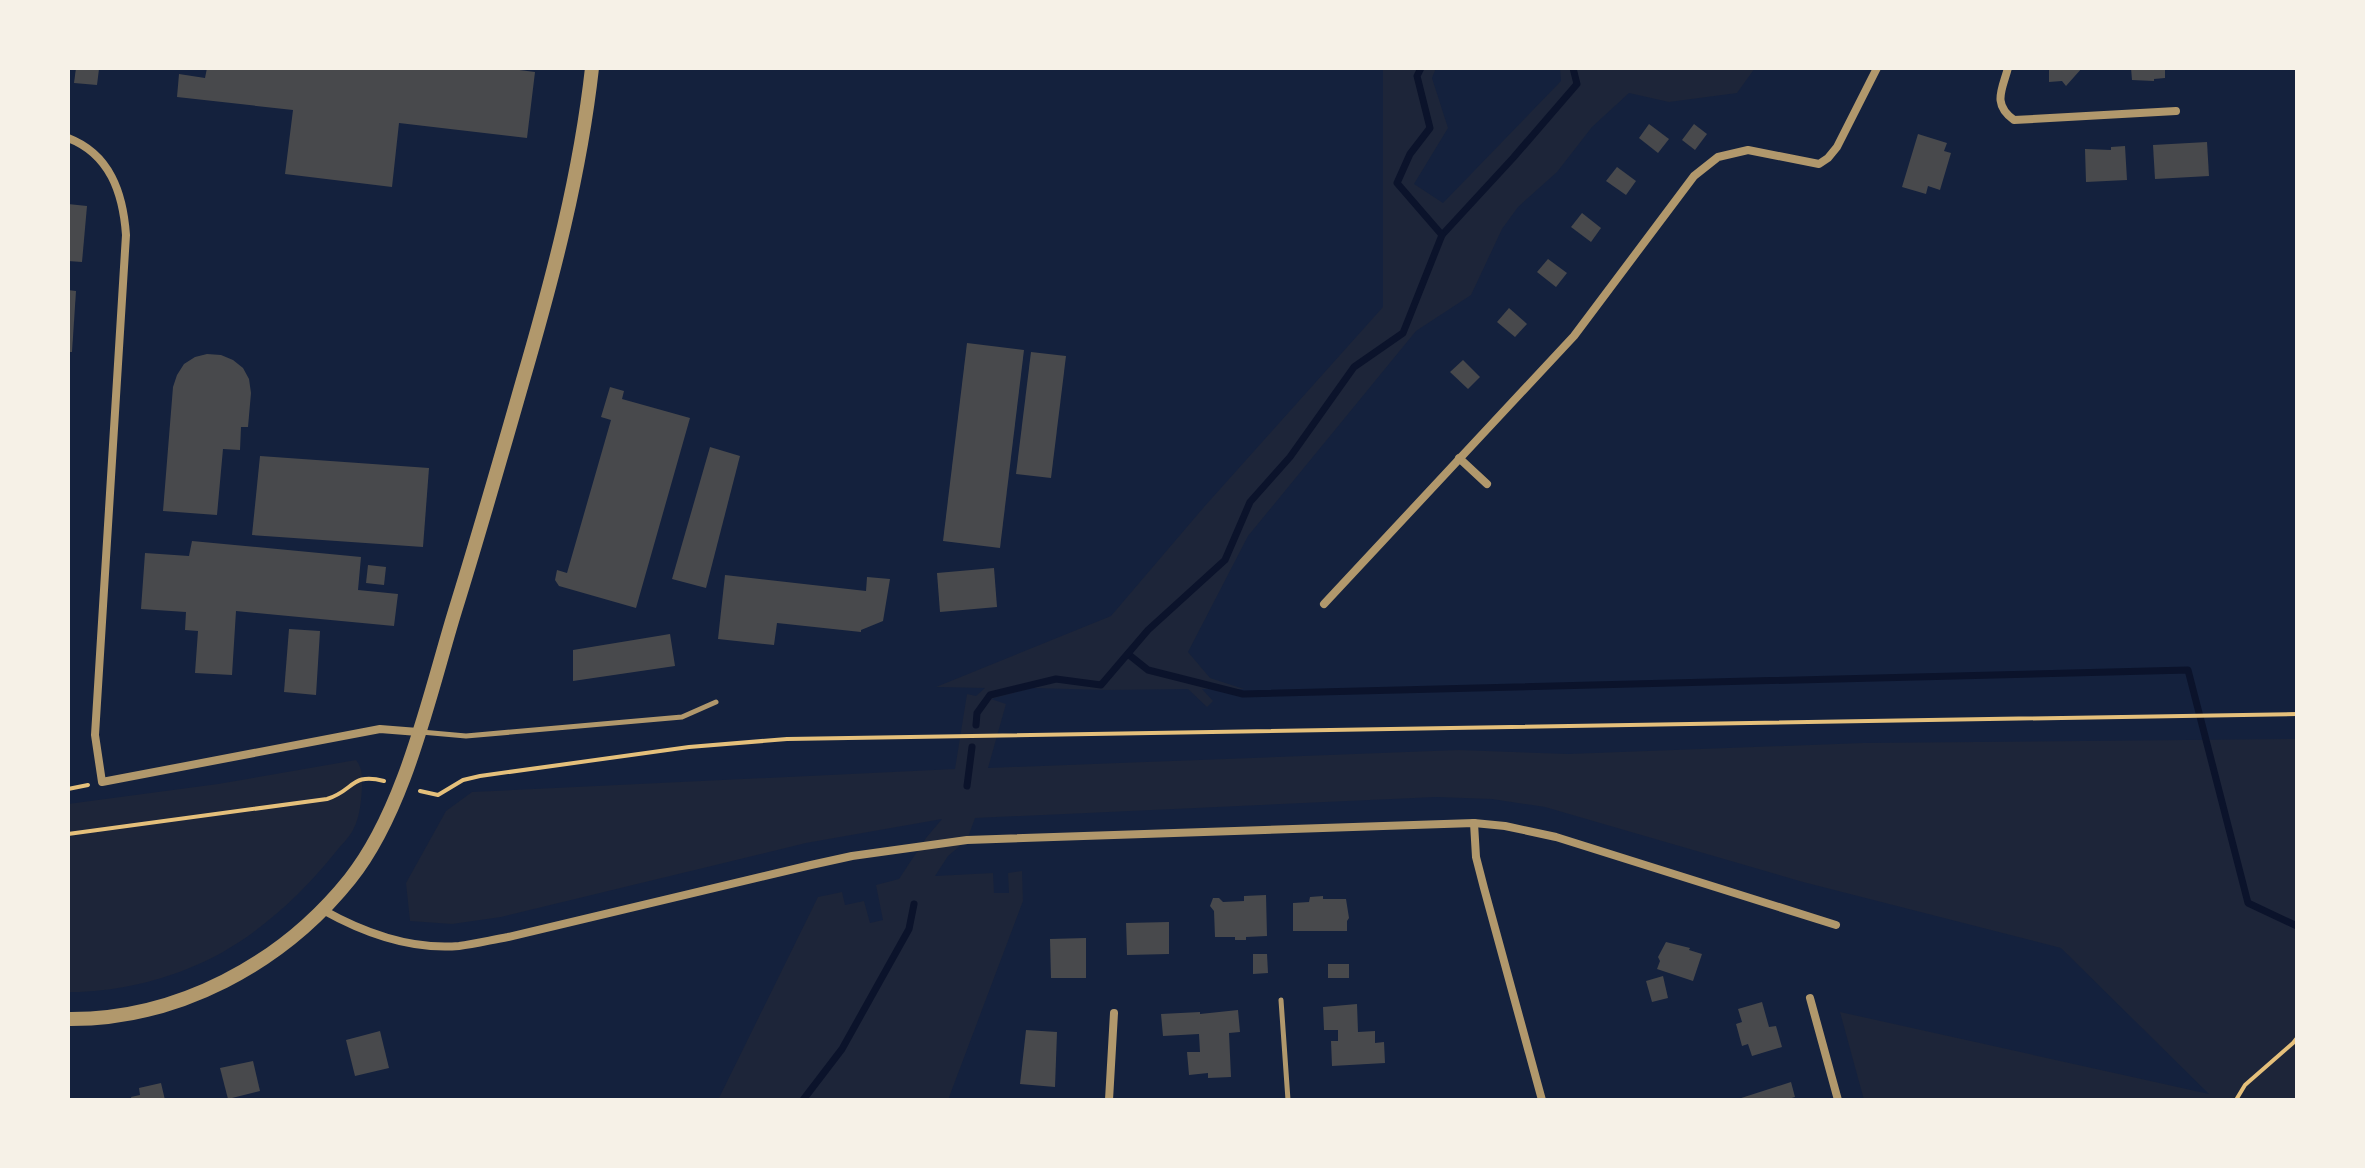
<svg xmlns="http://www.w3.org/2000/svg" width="2365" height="1168" viewBox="0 0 2365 1168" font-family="'Alegreya Sans',sans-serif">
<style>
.green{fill:#1d2539}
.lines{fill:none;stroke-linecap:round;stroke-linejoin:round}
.stream{stroke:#0b132b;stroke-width:7}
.building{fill:#48494c}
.path{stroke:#e5c07b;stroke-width:4}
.service{stroke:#b1986c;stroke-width:5}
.minor{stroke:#b1986c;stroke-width:8}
.tertiary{stroke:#b1986c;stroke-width:14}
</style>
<rect width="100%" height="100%" fill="#14213d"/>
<g class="green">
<polygon points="1383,68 1436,68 1432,78 1448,128 1414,184 1443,203 1561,81 1560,68 1755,68 1737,93 1669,102 1629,93 1592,127 1557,172 1518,207 1502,229 1471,295 1416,331 1248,536 1188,652 1210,678 1244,689 1202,689 1213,701 1207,707 1188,689 1106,690 1032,688 991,699 1006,704 988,768 1459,750 1568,754 1863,743 2297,739 2297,1100 1864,1100 1840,1012 2209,1094 2061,948 1803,882 1545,807 1492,799 1436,797 975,818 967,840 948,856 935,876 993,873 994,893 1009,893 1008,873 1022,871 1023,901 948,1100 718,1100 818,897 842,892 845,905 864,901 870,923 883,920 876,885 899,879 926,838 942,819 806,843 501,917 452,924 410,921 406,883 446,811 472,792 955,769 967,694 976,696 985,688 936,687 1111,616 1204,507 1383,307"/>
<path d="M 356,760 C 363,769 362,777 362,788 C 361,802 360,817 353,830 C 349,838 340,846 334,854 C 296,901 245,947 187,969 C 153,983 105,993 68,992 L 68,804 L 218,784 Z"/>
</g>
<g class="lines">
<g class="stream">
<polyline points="1442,235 1513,158 1577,84 1573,68"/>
<polyline points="1128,654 1148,670 1243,694 2188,670 2248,903 2297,926"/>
<polyline points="976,725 977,713 990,695 1056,679 1101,685 1148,630 1225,560 1250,502 1290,457 1354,367 1403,333 1442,235 1397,183 1410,154 1430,128 1417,76 1421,68"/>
<polyline points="967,786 972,747"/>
<polyline points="803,1100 842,1049 909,929 914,904"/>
</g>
</g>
<g class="building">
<polygon points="76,68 99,69 97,85 74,83"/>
<polygon points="207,68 505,68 535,72 527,138 399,123 392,187 285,174 293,110 177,97 179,74 205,78"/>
<polygon points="2049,68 2082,68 2066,86 2062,81 2049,82"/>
<polygon points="2131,68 2165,68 2165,78 2154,79 2154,81 2132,80"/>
<polygon points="1649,124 1669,139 1658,153 1639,138"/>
<polygon points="1694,124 1707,134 1695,150 1682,140"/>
<polygon points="1918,134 1947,143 1944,151 1951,153 1940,190 1928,186 1926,194 1902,187"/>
<polygon points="2207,142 2209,176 2155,179 2153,145"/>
<polygon points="2125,146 2127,180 2086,182 2085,149 2111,150 2111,147"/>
<polygon points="1617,167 1636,181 1626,195 1606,181"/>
<polygon points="68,204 87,206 82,262 68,261"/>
<polygon points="1582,213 1601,228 1591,242 1571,227"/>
<polygon points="1548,259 1567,273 1556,287 1537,272"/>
<polygon points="68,290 76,291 72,352 68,352"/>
<polygon points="1509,308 1527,324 1515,337 1497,322"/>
<polygon points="967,343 1024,350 1000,548 943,541"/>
<polygon points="1031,352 1066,356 1051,478 1016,474"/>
<polygon points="207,354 221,355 233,360 243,368 249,379 251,393 248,427 241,427 240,450 223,449 217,515 163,511 173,387 177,375 184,364 195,357"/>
<polygon points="1463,360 1480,377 1468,389 1450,372"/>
<polygon points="610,387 624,391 622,399 690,418 636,608 559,586 555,580 557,570 567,573 611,420 601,417"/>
<polygon points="710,447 740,456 706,588 672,579"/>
<polygon points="260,456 429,468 423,547 252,535"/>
<polygon points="192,541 361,557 358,590 398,594 394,626 236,611 232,675 195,673 198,631 185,630 186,612 141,609 145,553 189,556"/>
<polygon points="368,565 386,567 384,585 366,583"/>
<polygon points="994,568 997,607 940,612 937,573"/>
<polygon points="725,575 866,591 867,577 890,579 883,621 861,630 861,632 777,623 774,645 718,639"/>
<polygon points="289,629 320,631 316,695 284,692"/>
<polygon points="670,634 675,666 573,681 573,650"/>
<polygon points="1266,895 1267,936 1246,937 1246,940 1235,940 1235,937 1215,937 1214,911 1210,906 1213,898 1219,898 1223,902 1244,901 1244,896"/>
<polygon points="1323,896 1323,899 1346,899 1349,918 1347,921 1347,931 1293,931 1293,903 1309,902 1310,897"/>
<polygon points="1169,922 1169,954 1127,955 1126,923"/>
<polygon points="1086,938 1086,978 1051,978 1050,939"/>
<polygon points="1666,942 1690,948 1689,950 1702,954 1693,981 1657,969 1660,961 1658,957"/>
<polygon points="1253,954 1267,954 1268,973 1253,974"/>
<rect x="1328" y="964" width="21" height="14"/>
<polygon points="1663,976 1668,998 1652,1002 1646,981"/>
<polygon points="1762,1002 1769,1027 1776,1026 1782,1047 1752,1056 1748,1044 1742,1046 1736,1024 1742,1022 1738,1009"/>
<polygon points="1357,1004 1358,1032 1375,1031 1375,1043 1384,1042 1385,1063 1332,1066 1331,1041 1338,1041 1338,1030 1324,1030 1323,1007"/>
<polygon points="1238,1010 1240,1032 1229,1033 1231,1077 1208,1078 1208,1073 1189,1075 1187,1052 1200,1052 1199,1034 1163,1036 1161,1014 1200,1012 1200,1014"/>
<polygon points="1026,1030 1057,1032 1055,1087 1020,1084"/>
<polygon points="380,1031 389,1068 355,1076 346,1040"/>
<polygon points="253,1061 260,1091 228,1099 220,1068"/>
<polygon points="1791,1082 1795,1097 1785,1100 1735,1100"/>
<polygon points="161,1083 165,1100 132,1100 131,1097 140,1095 139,1088"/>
</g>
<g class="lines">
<g class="path">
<polyline points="68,789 88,785"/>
<polyline points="420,791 438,795 463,780 480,776 689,747 787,739 2297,714"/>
<path d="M 68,834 L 327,799 C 354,791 351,772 384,781"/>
<polyline points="2236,1100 2245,1085 2293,1043 2297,1038"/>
</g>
<g class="service">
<polyline points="421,732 466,736 682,717 716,702"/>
<polyline points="1281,1000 1288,1100"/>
</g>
<g class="minor">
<path d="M 2008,68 C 2002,90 1992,104 2014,120 L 2176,111"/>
<path d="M 68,138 C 110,154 123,193 126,235 L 95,735 L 102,782 L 380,729 L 418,732"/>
<polyline points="1459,458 1487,484"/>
<polyline points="1324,604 1574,336 1694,176 1718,157 1748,150 1819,164 1828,158 1837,147 1877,68"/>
<polyline points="1474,823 1476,857 1484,888 1542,1100"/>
<path d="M 323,910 C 364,933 411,950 459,946 C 475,944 491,940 508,937 L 811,865 L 852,856 L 967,840 L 1474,823 L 1505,826 L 1556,837 L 1836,925"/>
<polyline points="1810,998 1838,1100"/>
<polyline points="1109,1100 1114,1013"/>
</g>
<path class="tertiary" d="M 68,1019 C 177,1020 282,964 350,879 C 405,810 429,696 455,611 C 479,534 501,457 523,380 C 553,277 580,175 592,68"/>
</g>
<rect width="2365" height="1168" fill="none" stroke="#f6f1e7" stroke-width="140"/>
</svg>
